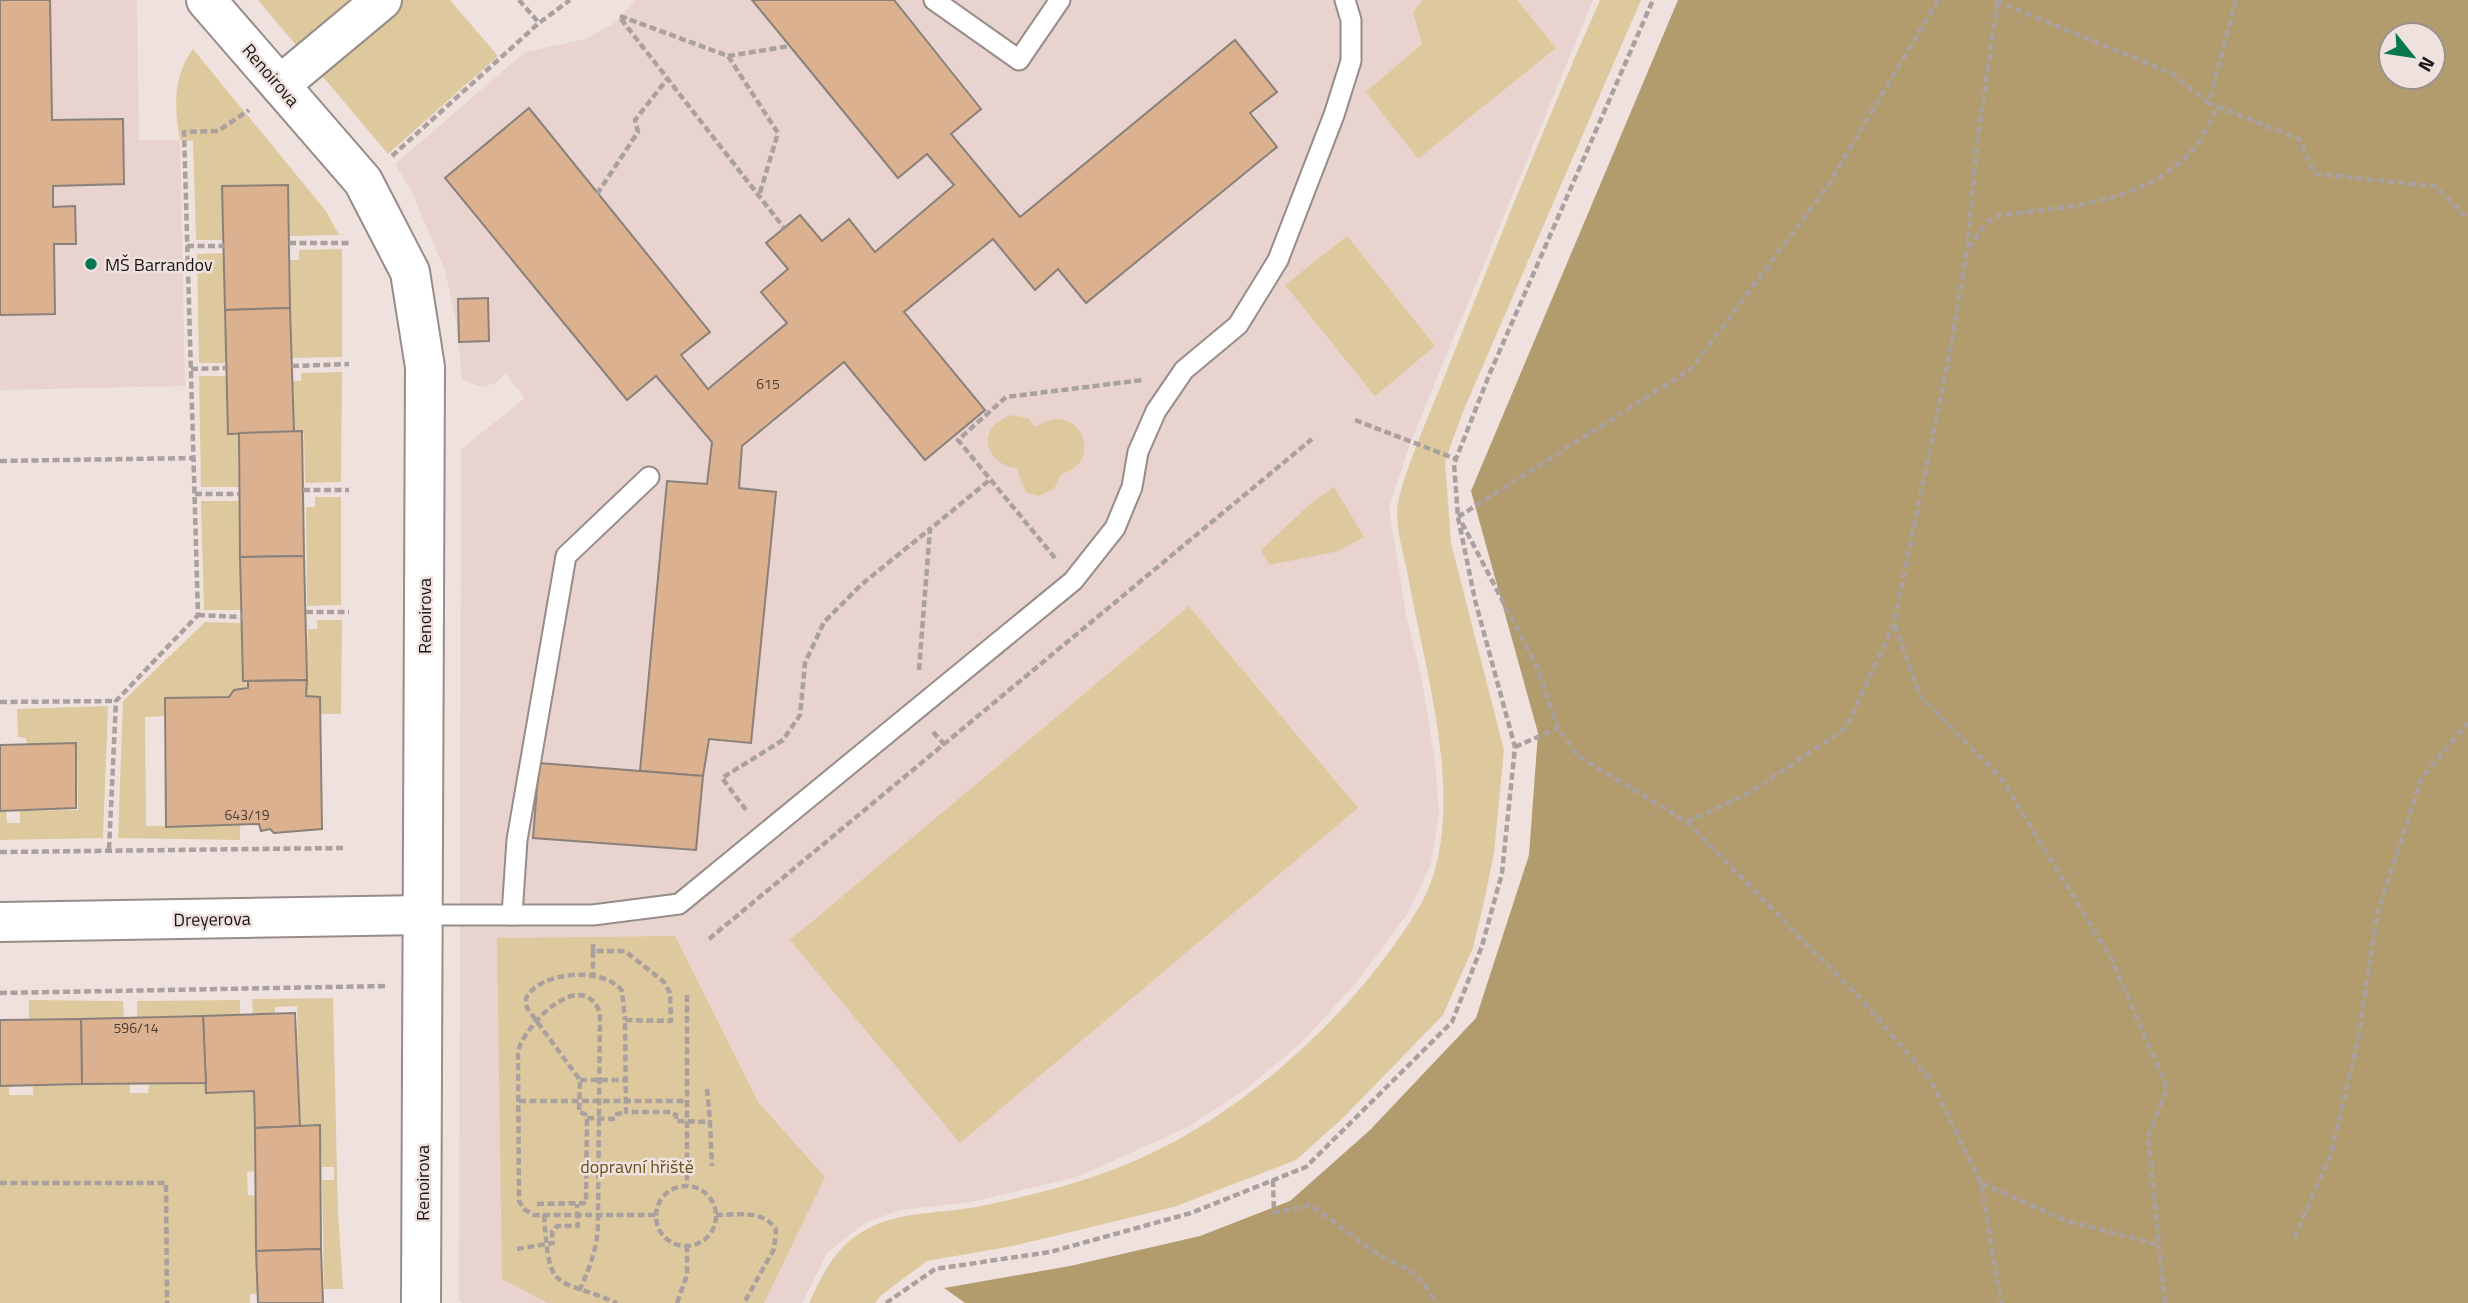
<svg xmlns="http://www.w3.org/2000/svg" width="2468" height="1303" viewBox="0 0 2468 1303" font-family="'Titillium Web',sans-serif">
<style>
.built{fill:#e8d3ce}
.green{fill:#dec99f}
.forest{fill:#b29c6e;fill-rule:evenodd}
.building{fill:#dcb190;stroke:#8a817a;stroke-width:2}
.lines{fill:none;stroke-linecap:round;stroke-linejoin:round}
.lane-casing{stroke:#978c89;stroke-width:23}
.street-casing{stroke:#978c89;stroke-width:42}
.path{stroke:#aaa09d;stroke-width:4.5;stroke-dasharray:7 3.5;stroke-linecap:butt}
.lane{stroke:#fff;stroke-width:19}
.street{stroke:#fff;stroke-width:38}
.poi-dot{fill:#07754e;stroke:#efe2de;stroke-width:2.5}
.labels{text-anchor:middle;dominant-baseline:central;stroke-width:5;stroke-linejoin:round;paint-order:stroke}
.number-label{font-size:14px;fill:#4b3d34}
.street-label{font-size:18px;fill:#1b1615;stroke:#efe2de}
.poi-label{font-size:18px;fill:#1b1615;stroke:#efe2de;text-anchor:start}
.park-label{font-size:18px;fill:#69521b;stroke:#efe2de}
</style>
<rect width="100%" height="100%" fill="#efe2de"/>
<g class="built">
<polygon points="0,0 137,0 139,140 180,140 185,386 0,390"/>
<polygon points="636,0 1593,0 1411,441 1389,508 1406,614 1421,675 1435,761 1439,813 1431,864 1409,911 1358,981 1300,1044 1246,1089 1188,1127 1077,1177 972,1202 901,1210 866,1222 827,1253 802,1303 464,1303 459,1301 461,449 525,398 505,373 496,383 482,387 462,380 457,326 445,271 412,192 395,164 525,52 586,39 614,23"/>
</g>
<g class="green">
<polygon points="258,0 450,0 498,56 388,154"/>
<polygon points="1422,0 1517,0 1556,48 1418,159 1366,92 1422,44 1413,13"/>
<path d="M 1600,0 L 1641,0 L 1462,414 L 1445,462 L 1451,543 L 1504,750 L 1494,853 L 1485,897 L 1473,948 L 1443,1015 L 1344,1117 L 1296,1160 L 1174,1207 L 1013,1246 L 927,1261 L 880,1296 L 875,1303 L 809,1303 C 824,1272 834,1248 865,1230 C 898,1211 939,1214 975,1207 C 1032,1196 1086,1182 1139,1159 C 1248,1111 1357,1010 1418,909 C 1472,821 1426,677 1409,581 C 1405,559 1397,535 1397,513 C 1397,488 1431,410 1442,383 C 1493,254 1544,126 1600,0 Z"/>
<path d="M 193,49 L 326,211 L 339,235 L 290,236 L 288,185 L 224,186 L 225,240 L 196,240 L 193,141 L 180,140 C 174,108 173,75 193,49 Z"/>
<polygon points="1347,236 1435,346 1375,396 1285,285"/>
<polygon points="342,249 342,357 292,358 290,260 299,260 299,250"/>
<polygon points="225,253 227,363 199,363 197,254"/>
<polygon points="342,372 341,482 305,483 304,433 294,432 293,381 301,381 301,373"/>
<polygon points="199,376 227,376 239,433 240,487 201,487"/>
<path d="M 1009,415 L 1028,418 L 1036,427 C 1081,397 1105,464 1061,474 L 1054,489 L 1038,496 L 1026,492 L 1016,468 C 996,467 977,442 995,424 C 999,421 1005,418 1009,415 Z"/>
<polygon points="1334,487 1364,537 1339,551 1269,565 1261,550 1311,503"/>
<polygon points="315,497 341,497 341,605 307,606 306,507 315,507"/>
<polygon points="201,501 240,501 241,610 204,610"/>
<polygon points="1189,606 1358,808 960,1143 790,940"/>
<polygon points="317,620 342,620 341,714 321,714 320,697 306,696 308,629 317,629"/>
<polygon points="205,622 242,623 243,681 248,681 248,688 234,690 229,697 166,698 166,716 145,717 146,826 240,825 240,840 118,838 123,701"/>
<polygon points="108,706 103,838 0,840 0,811 6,811 7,823 20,823 20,811 78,810 77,745 27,746 26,738 18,737 17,709"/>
<polygon points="675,936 758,1102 825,1177 764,1303 548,1303 502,1279 497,938"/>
<polygon points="333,998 338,1212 343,1289 324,1289 322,1180 334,1180 334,1167 322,1167 320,1126 300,1126 297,1006 275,1007 275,1016 253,1017 252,999"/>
<polygon points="29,1000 123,1001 124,1019 29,1021"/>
<polygon points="240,1000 240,1017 137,1019 137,1001"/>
<polygon points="206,1083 207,1093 255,1092 256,1171 247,1172 248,1195 257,1196 259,1294 250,1294 250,1303 0,1303 0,1087 9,1086 9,1095 33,1095 33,1086 130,1084 130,1093 148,1093 149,1084"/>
</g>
<path class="forest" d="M 1678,0 L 2468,0 L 2468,1303 L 965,1303 L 944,1288 L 1070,1266 L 1200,1236 L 1290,1201 L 1370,1130 L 1476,1018 L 1529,855 L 1538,733 L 1471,491 ZM 2391,35 L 2433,35 L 2433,77 L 2391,77 Z"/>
<g class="building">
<polygon points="0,0 50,0 52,120 123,119 124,184 53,186 53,207 75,206 76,244 54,244 55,314 0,315"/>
<polygon points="752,0 894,0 981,109 951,134 1020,217 1235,40 1277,92 1250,113 1277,147 1086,303 1058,269 1035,290 993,239 904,312 985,410 925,460 844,362 742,446 739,488 776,492 751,743 709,739 703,776 640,771 667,481 707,484 712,442 656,376 627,400 445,178 529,108 710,332 681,355 708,389 787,323 761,292 788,269 766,243 800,215 822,241 849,219 875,252 954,185 927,154 898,178"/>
<polygon points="288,185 290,308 225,310 222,186"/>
<polygon points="488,298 489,341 459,342 458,299"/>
<polygon points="290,308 294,432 228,434 225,310"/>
<polygon points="302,431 304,556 240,557 239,433"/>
<polygon points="304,556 307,680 243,681 240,557"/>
<polygon points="307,680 306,696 320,697 322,829 274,833 270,829 261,831 259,824 166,827 165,698 229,697 234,690 248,688 248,681"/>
<polygon points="76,743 76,808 0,811 0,745"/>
<polygon points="539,763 703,776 696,850 533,838"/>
<polygon points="295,1013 300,1126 255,1128 254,1091 206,1093 203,1016"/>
<polygon points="203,1016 206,1083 82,1084 81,1019"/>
<polygon points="81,1019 82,1084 0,1086 0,1020"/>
<polygon points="320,1125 321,1249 256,1251 255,1128"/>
<polygon points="321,1249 323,1303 258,1303 256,1251"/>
</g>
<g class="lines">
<defs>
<g id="lane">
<polyline points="934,0 1019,60 1060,0"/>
<polyline points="423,915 593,915 679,904 1073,581 1115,528 1132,487 1138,452 1156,411 1184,370 1238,325 1278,260 1334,115 1351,61 1351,20 1345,0"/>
<polyline points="512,915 517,840 566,556 649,477"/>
</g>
<g id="street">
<polyline points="206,0 363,181 410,272 425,367 421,1303"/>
<polyline points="280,85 382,0"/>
<polyline points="0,922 423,915"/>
</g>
</defs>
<use href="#lane" class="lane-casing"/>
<use href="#street" class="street-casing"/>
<g class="path">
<polyline points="519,0 539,23"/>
<polyline points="2236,0 2209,103 2299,139 2315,174 2435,186 2468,219"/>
<polyline points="1996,1 2171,73 2209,103"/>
<polyline points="620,16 728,56 778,133 759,196"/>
<polyline points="621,19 784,228"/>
<polyline points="728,56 790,46"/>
<polyline points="392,156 539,23 570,0"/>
<polyline points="597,194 638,132 635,120 668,78"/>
<polyline points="289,243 350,243"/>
<polyline points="187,246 224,246"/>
<path d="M 1968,248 L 1987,222 L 2000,215 C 2067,207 2141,204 2191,152 C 2202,141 2210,120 2218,106"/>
<polyline points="292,366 349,364"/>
<polyline points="191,369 226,368"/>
<polyline points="1355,420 1456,459"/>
<polyline points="0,461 194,458"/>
<polyline points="303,490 349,490"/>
<polyline points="195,494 239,494"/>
<polyline points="1458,517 1691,369 1827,187 1938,0"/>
<polyline points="1462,523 1537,667 1558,728 1578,756 1687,822 1751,792 1846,728 1894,624 1950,352 1967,249 1978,135 1998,0"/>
<polyline points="1055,558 958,440 1006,397 1143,380"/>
<polyline points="306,612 349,612"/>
<polyline points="198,615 242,617"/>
<polyline points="1895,625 1920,696 2001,778 2111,958 2167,1088 2148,1137 2165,1303"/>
<polyline points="919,670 930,529 991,479"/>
<polyline points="0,702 116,701"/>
<polyline points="933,732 945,745"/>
<polyline points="1515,747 1558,728"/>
<polyline points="746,810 722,778 783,740 800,715 805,663 824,622 862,584 930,529"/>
<polyline points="1687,822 1860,998 1931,1081 1981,1183 2001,1303"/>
<polyline points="109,849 116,701 198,615 184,132 218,131 249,110"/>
<polyline points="0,852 344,848"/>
<polyline points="709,939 1312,439"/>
<polyline points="593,944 593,951 625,951 664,982 670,993 671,1021 625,1020 626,1112 671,1112 676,1115 676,1121 710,1122 712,1166"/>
<polyline points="593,951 593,975"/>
<polyline points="0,993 386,986"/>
<polyline points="687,995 687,1185"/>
<polyline points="580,1080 626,1080"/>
<polyline points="707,1089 710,1122"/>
<polyline points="519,1101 686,1101"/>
<polyline points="587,1118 615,1119 617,1114 626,1112"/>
<path d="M 1273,1180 L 1274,1213 L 1310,1205 C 1330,1218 1347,1232 1366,1246 C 1398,1270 1413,1260 1436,1303"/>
<polyline points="0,1183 166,1183 167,1303"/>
<polyline points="1982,1183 2064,1220 2159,1245"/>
<circle cx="686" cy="1216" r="30"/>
<path d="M 537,1204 L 586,1203 L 587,1118 L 585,1114 L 579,1112 L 580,1080 L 527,1008 L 526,998 C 540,971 604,966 622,991 L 625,1020"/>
<path d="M 544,1215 C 550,1296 552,1275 617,1303"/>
<path d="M 716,1215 C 737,1215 764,1209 776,1230 L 774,1249 L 744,1303"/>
<polyline points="2294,1238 2331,1154 2358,1040 2377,915 2421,779 2468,723"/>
<polyline points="517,1249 553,1243 552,1232 557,1226 578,1226 577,1204"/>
<path d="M 579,1291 C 591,1265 599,1245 598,1215 L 600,1013 C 582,965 525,1025 518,1051 L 519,1201 L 524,1209 L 534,1215 L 657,1215"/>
<polyline points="677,1303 687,1275 687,1246"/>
<polyline points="886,1303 935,1269 1050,1252 1191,1213 1306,1167 1452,1022 1482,946 1502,873 1515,747 1475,600 1458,517 1454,464 1490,373 1653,0"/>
</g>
<use href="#lane" class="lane"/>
<use href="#street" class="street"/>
</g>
<circle class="poi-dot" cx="91" cy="264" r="7"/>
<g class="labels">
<g class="number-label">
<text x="768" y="383">615</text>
<text x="247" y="814">643/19</text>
<text x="136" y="1027">596/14</text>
</g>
<g class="street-label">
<text transform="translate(271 75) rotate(49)">Renoirova</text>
<text transform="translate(424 616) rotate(-90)">Renoirova</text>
<text transform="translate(212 919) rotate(-1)">Dreyerova</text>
<text transform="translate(422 1183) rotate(-90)">Renoirova</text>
</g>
<g class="poi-label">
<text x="105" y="264">MŠ Barrandov</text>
</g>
<g class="park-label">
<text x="637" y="1166">dopravní hřiště</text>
</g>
</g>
<g transform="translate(2412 56) rotate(120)"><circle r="33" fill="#efe2de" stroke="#9a908e" stroke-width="2"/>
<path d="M0-5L12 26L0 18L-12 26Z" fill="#07754e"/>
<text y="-10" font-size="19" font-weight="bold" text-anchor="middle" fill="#1b1615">N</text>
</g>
</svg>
